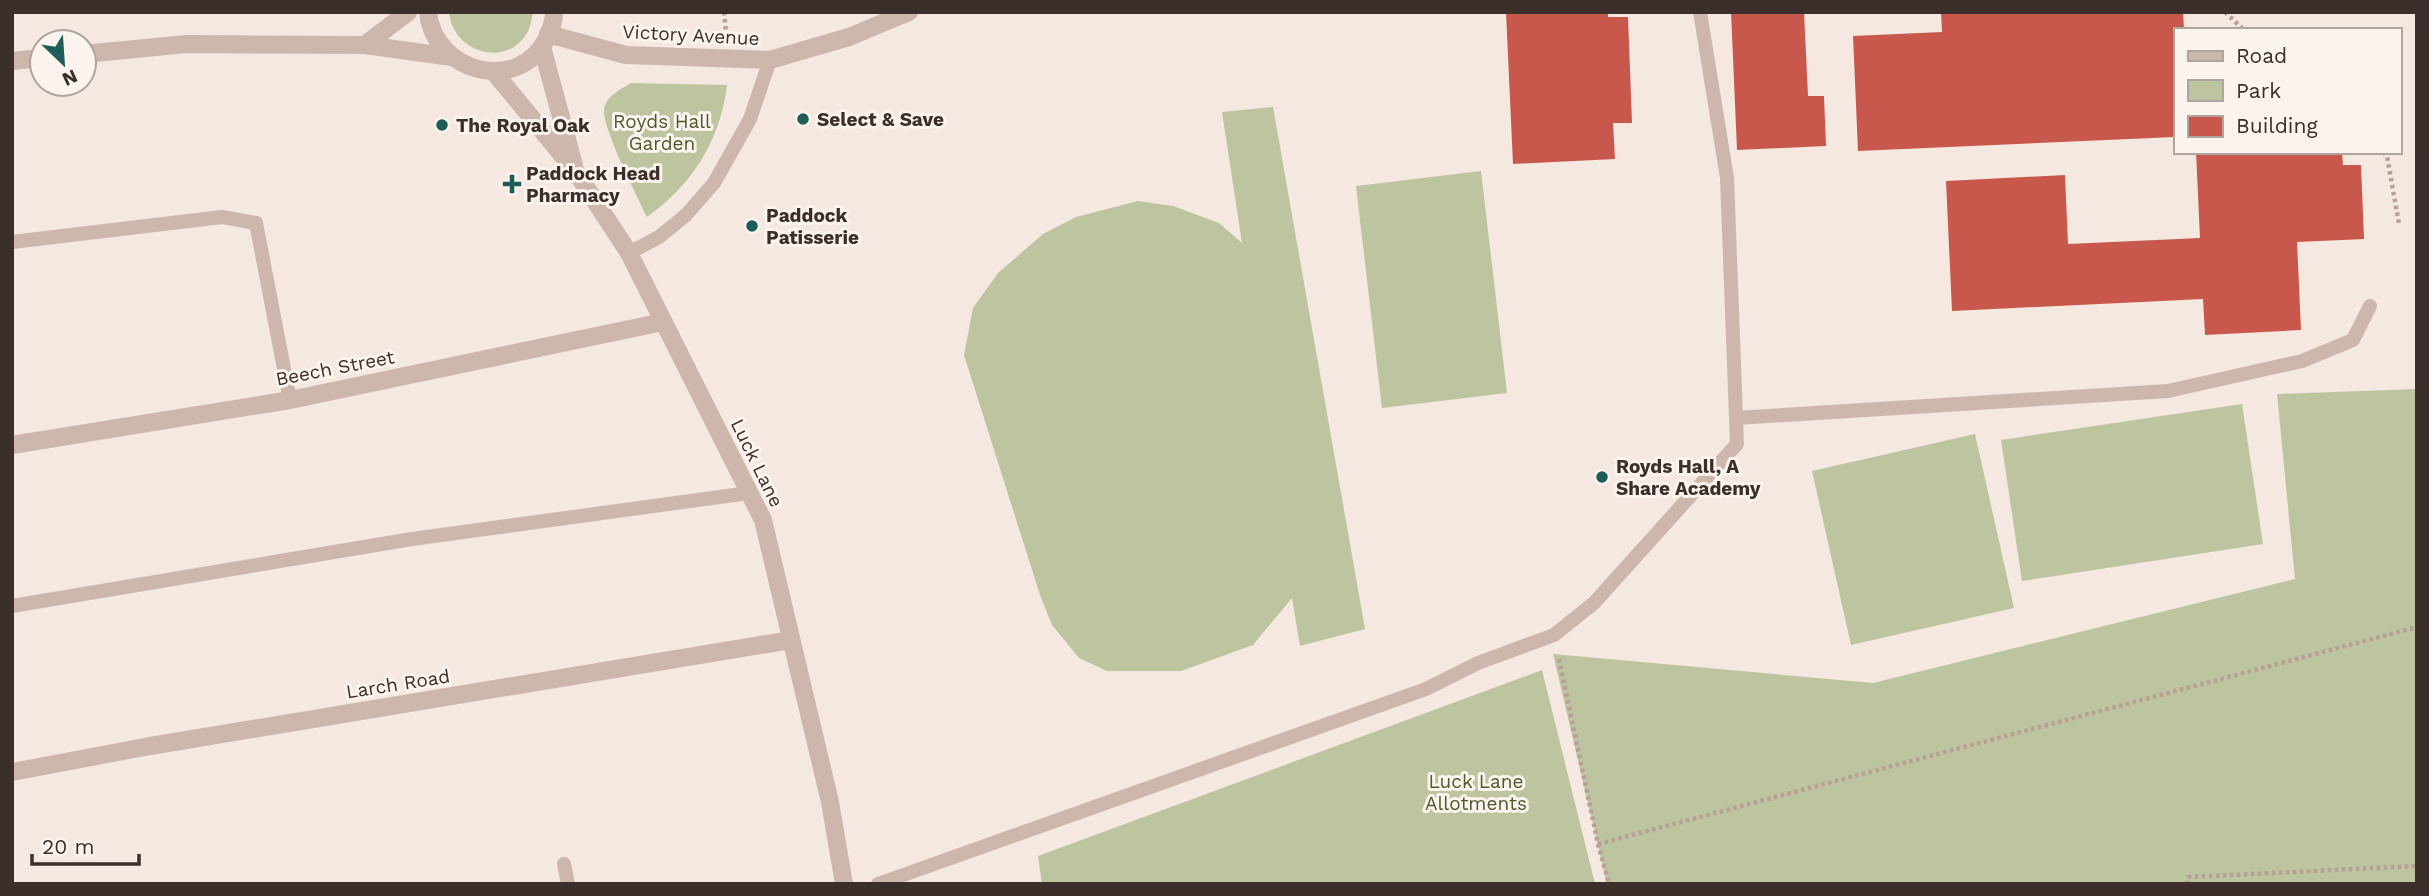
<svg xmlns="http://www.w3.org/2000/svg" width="2429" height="896" viewBox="0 0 2429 896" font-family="'Work Sans',sans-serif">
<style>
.green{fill:#bdc4a0}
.building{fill:#c7584b}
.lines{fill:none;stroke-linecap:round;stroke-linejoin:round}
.path{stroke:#b9a096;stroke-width:4.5;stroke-dasharray:3.5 3.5;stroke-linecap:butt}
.service{stroke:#cdb6ac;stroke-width:14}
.minor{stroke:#cdb6ac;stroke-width:18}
.tertiary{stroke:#cdb6ac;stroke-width:18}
.poi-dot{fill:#1f5d58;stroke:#fbf3ee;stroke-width:2.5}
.labels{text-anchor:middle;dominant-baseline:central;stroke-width:6;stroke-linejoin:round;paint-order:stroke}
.street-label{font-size:19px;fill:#3b2e2b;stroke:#fbf3ee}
.poi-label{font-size:19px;font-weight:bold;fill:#3b2e2b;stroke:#fbf3ee;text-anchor:start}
.park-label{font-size:19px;fill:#50592e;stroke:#fbf3ee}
</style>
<rect width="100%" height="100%" fill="#f4e8e1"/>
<g class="green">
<path d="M 449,12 L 533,12 C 532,17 531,24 529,29 C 511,69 453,55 449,12 Z"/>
<path d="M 631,83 L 727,85 C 720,141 692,185 647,217 C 638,198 601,125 604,109 C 607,95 620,90 631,83 Z"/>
<polygon points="1273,107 1365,629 1300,646 1292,598 1253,645 1181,671 1107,671 1079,658 1052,625 1040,595 964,355 973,308 998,273 1043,234 1076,217 1138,201 1173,206 1219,223 1242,243 1222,112"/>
<polygon points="1481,171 1507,393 1382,408 1356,186"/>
<polygon points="2417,389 2417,884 1607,884 1553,654 1873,683 2295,579 2277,394"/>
<polygon points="2242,404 2263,544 2022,581 2001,440"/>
<polygon points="1975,434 2014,608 1851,645 1812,471"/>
<polygon points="1542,670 1595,884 1042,884 1038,856"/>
</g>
<g class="building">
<polygon points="1506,12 1608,12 1608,17 1628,17 1632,123 1613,123 1615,159 1513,164"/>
<polygon points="1731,12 1804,12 1808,96 1824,96 1826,146 1737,150"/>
<polygon points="1941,12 2183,12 2184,30 2175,30 2175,137 1858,151 1853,36 1942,32"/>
<polygon points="2196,152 2342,152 2343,165 2361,165 2364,239 2297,242 2301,330 2205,335 2203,299 1952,311 1946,181 2065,175 2068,244 2200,238"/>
</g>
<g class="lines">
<g class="path">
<polyline points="724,12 726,31"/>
<polyline points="2225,12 2244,30"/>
<polyline points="2383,152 2387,156 2399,224"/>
<polyline points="1559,659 1598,844 1609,884"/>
<polyline points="1598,844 2417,627"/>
<polyline points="2187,884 2188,877 2417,866"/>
</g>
<g class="service">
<polyline points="12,242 222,217 256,223 290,400"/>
<polyline points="629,253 659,237 686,215 714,183 750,119 770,60"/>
<polyline points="1736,418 2168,391 2302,361 2353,340 2370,306"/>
<polyline points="12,606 412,539 749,493"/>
<polyline points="564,864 568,884"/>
<polyline points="878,884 1426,689 1478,663 1554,635 1594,603 1737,444 1727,178 1700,12"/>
</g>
<g class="minor">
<polyline points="548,34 626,55 770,60 849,37 909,12"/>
<polyline points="12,445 290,400 663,322"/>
<polyline points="12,772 150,746 791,640"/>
</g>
<g class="tertiary">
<path d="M 428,12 C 434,73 519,95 547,38 C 551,28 554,23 554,12"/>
<polyline points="365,45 408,12"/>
<polyline points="542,47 574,165"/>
<polyline points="84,54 186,44 365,45 452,57"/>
<polyline points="12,61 42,58"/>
<polyline points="494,72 576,172 629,253 763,520 830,802 844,884"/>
</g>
</g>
<g class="poi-dot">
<circle cx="803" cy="119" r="7"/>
<circle cx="442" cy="125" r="7"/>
<path d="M508.5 173.5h7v7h7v7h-7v7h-7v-7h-7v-7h7z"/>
<circle cx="752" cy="226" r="7"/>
<circle cx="1602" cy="477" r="7"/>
</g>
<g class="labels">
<g class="street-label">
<text transform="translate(691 35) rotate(3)">Victory Avenue</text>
<text transform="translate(335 368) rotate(-11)">Beech Street</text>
<text transform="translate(757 463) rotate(64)">Luck Lane</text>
<text transform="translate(398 684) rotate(-9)">Larch Road</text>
</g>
<g class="poi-label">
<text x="817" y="119">Select &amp; Save</text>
<text x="456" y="125">The Royal Oak</text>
<text x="526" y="173">Paddock Head<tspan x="526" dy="22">Pharmacy</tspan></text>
<text x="766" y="215">Paddock<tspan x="766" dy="22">Patisserie</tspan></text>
<text x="1616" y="466">Royds Hall, A<tspan x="1616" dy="22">Share Academy</tspan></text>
</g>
<g class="park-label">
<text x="662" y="121">Royds Hall<tspan x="662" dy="22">Garden</tspan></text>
<text x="1476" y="781">Luck Lane<tspan x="1476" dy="22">Allotments</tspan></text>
</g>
</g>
<rect width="2429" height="896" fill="none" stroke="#3b2e2b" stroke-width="28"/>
<rect x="2174" y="28" width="228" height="126" fill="#fbf3ee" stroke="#aea4a0" stroke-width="2"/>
<rect x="2188" y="51" width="35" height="10" fill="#cdb6ac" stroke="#aea4a0" stroke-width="2"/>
<text x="2236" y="63" font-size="21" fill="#3b2e2b">Road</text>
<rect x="2188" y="80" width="35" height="21" fill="#bdc4a0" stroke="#aea4a0" stroke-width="2"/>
<text x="2236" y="98" font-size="21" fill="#3b2e2b">Park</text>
<rect x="2188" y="116" width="35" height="21" fill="#c7584b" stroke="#aea4a0" stroke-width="2"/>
<text x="2236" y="133" font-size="21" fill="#3b2e2b">Building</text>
<g transform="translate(63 63) rotate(155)"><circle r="33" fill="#fbf3ee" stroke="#aea4a0" stroke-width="2"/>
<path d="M0-5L12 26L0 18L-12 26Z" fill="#1f5d58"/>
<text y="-10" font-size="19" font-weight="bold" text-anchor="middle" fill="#3b2e2b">N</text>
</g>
<path d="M32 854v10h107v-10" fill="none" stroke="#3b2e2b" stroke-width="3.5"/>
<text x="42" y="854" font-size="21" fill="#3b2e2b" stroke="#fbf3ee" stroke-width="5" paint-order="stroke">20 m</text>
</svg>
